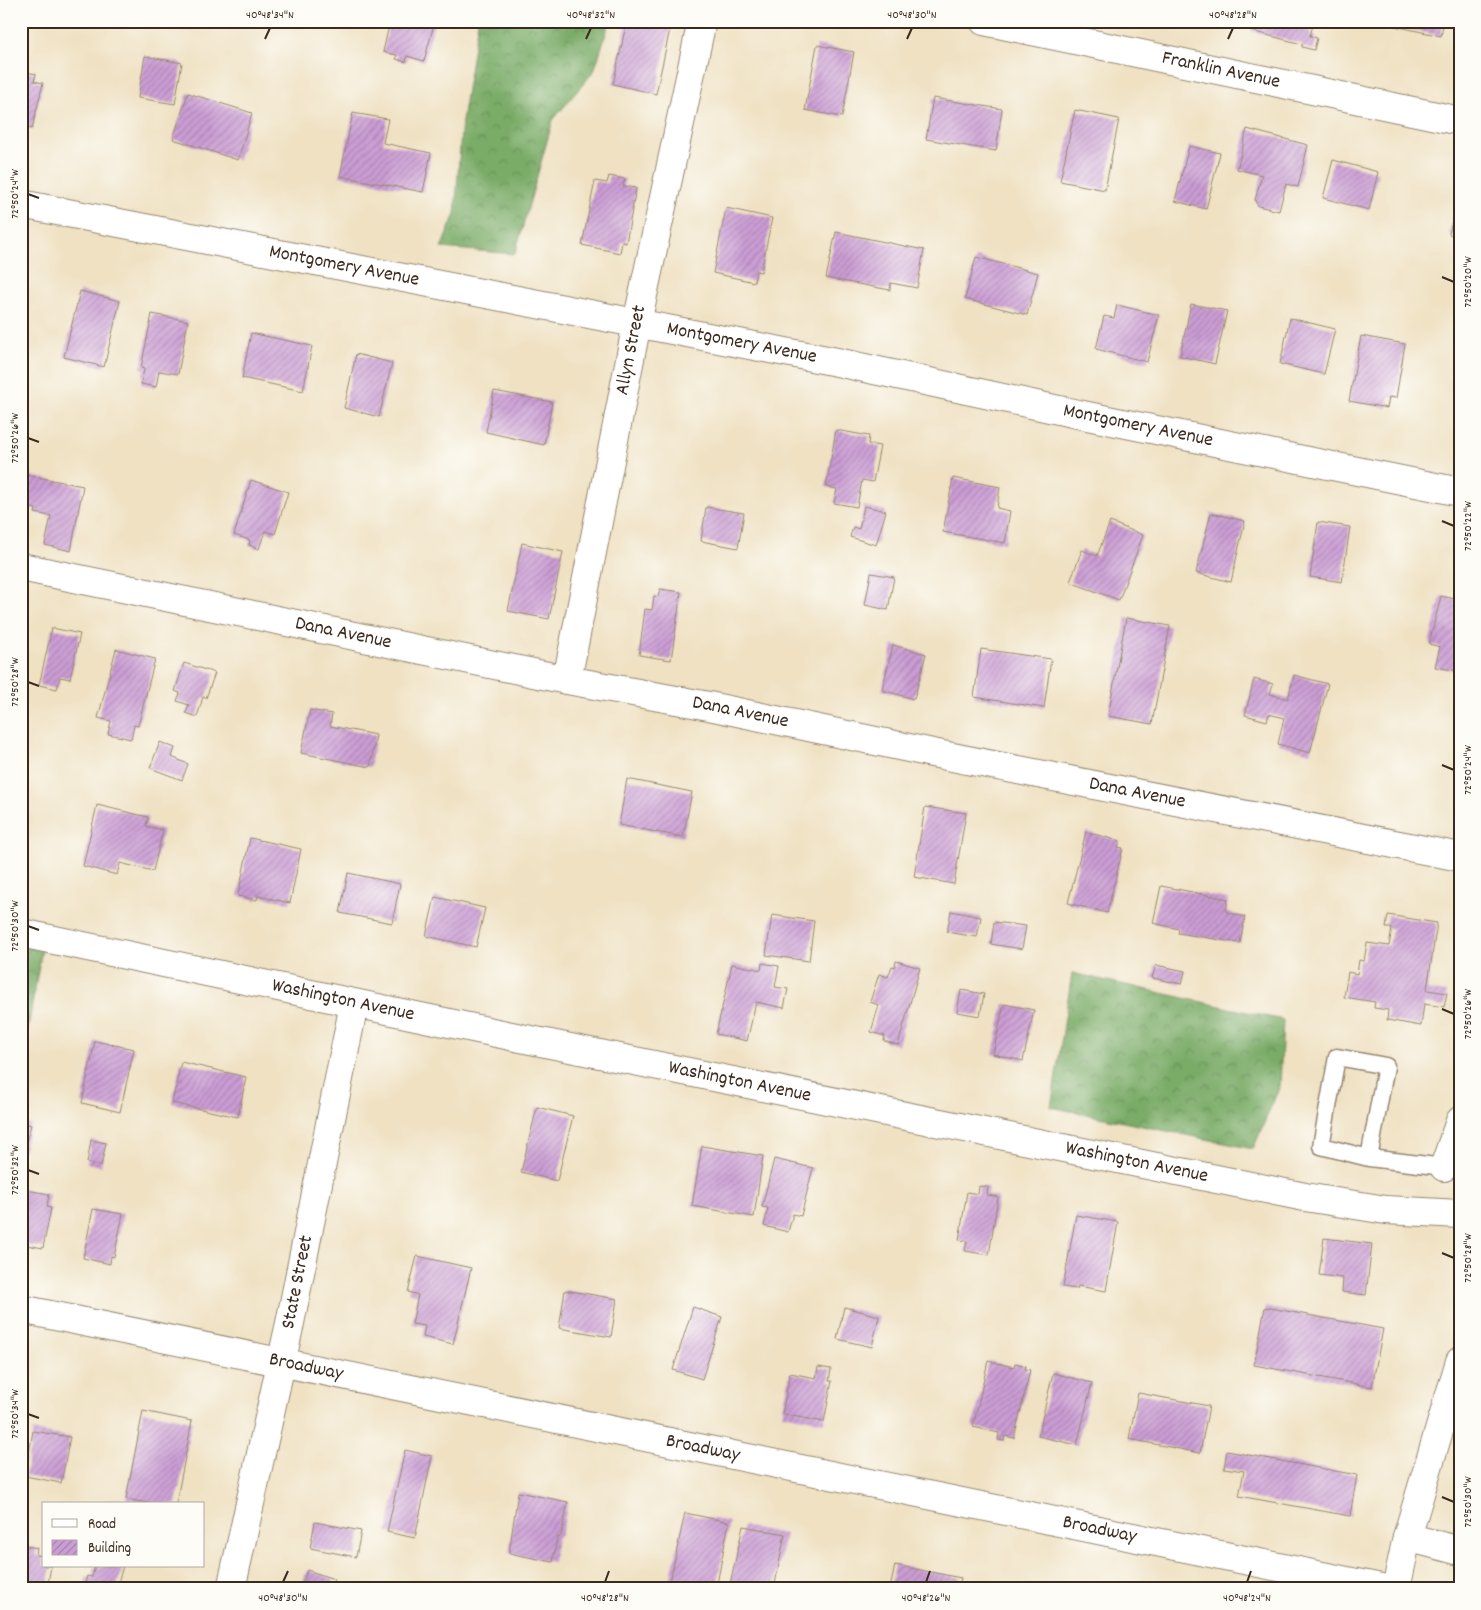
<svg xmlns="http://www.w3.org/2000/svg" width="1481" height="1610" viewBox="0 0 1481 1610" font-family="Dekko,sans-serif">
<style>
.forest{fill:url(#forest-crowns);stroke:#5a6b43}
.building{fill:url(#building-hatch)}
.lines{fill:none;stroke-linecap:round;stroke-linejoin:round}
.lane-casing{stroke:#958670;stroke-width:19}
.street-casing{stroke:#958670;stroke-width:30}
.primary-casing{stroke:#958670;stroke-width:30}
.lane{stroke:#fff;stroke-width:16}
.street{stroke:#fff;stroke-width:28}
.primary{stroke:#fff;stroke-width:28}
.ticks{fill:none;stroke:#3b2a1e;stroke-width:2}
.labels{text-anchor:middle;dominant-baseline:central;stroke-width:4.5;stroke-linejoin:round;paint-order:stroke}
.street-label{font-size:20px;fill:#3b2a1e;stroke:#fdfcf7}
.neatline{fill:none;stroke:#3b2a1e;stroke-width:2}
.ticks-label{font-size:12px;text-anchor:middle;fill:#3b2a1e}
</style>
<defs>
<pattern id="forest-crowns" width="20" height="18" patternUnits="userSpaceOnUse" patternTransform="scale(1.25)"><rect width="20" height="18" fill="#7aac68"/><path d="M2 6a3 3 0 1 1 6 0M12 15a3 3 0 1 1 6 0" fill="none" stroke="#658c55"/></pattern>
<pattern id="building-hatch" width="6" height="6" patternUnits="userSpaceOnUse" patternTransform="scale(1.25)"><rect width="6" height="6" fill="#cb9dd5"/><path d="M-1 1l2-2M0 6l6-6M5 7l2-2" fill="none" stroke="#a680ac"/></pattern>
</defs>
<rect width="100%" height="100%" fill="#fdfcf7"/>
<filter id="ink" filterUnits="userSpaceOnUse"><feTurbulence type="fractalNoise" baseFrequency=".02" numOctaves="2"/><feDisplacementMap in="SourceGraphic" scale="10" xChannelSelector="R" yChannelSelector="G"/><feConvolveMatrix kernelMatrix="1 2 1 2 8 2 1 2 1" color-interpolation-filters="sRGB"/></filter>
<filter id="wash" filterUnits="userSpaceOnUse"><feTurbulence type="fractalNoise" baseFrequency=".0096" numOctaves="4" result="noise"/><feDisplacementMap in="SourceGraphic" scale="20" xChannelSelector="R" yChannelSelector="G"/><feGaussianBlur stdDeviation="1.12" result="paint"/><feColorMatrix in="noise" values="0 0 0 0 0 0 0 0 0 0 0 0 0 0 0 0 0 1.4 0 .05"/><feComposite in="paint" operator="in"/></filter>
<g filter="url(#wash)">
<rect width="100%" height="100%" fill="#efe1c2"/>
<g class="forest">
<polygon points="478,21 610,21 594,71 553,120 515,254 441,248 455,214 462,120"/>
<polygon points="21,938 44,938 21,1067"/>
<polygon points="1072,973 1283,1020 1280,1086 1253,1149 1051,1107"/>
</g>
<g id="blocks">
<g class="building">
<polygon points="390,21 435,21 424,61 407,56 406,62 396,59 397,55 383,52"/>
<polygon points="627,21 671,24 656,94 613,84"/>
<polygon points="1253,21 1314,21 1310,36 1317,38 1314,50 1302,47 1302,44 1251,31"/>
<polygon points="1371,21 1444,21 1441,36"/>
<polygon points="817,45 854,52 842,117 805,110"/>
<polygon points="145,56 182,63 175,104 138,98"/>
<polygon points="21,71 36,74 34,81 43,83 32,129 21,126"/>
<polygon points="188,93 252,113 238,160 173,139"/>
<polygon points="933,98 1002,109 996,151 926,139"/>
<polygon points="1075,110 1119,119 1105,190 1060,181"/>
<polygon points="353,113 388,119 383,143 431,153 423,192 340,176"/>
<polygon points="1247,129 1308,145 1298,187 1286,184 1279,211 1258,206 1255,200 1262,175 1237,169"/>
<polygon points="1189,146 1220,153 1206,209 1175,201"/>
<polygon points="1333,160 1378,172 1369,210 1323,198"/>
<polygon points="609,176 625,179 623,186 636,188 626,243 622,242 620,253 582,245 595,181 607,183"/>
<polygon points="1458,200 1460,201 1460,237 1449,234"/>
<polygon points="726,208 772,218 761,272 756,271 754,282 713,273"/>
<polygon points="836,232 924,250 917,288 891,283 890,290 826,278"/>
<polygon points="976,257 1038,273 1027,315 965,299"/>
<polygon points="80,291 120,301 104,367 64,357"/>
<polygon points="1191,304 1227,311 1215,364 1180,356"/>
<polygon points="1117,305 1159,315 1147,362 1096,349 1104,316 1114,318"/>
<polygon points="152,314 188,321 178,374 159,371 156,387 141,384 144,369 141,368"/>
<polygon points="1290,318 1335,329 1324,374 1280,364"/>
<polygon points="251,333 312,346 303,391 242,378"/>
<polygon points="1361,336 1405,344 1396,398 1389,397 1387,408 1349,401"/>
<polygon points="356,354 392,363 379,417 344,408"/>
<polygon points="494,391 552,402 544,445 486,432"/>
<polygon points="836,430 869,436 868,444 880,446 873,482 862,480 857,507 834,503 837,489 826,487"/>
<polygon points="21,467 27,468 26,475 83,486 71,551 45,545 51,516 35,513 36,509 21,506"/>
<polygon points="953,478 1000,487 997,508 1010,511 1005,543 943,532"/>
<polygon points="251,480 288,492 275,534 265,531 259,549 249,545 250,540 234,535"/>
<polygon points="864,506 886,511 876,545 850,537 853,527 859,529"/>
<polygon points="706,507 744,513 738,548 701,541"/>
<polygon points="1211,513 1245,521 1231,582 1196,573"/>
<polygon points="1110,522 1143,535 1119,600 1070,582 1082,550 1097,556"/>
<polygon points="1318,522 1350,527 1342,582 1310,577"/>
<polygon points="522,543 563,552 549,619 508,611"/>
<polygon points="871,573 894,577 888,610 865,605"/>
<polygon points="660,589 681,592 671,660 639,655 645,609 652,610 654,596 658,597"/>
<polygon points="1441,596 1460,600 1460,671 1435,667 1440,647 1429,644"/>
<polygon points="1126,618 1170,626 1152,724 1108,716"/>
<polygon points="52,628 80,634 70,679 60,677 57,689 39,685"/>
<polygon points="893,645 926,654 914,699 882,690"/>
<polygon points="116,649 155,659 138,726 134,725 131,739 108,734 111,721 98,718"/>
<polygon points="981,649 1051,659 1044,708 974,697"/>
<polygon points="184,663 215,673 206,698 203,697 197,717 186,713 189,705 177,701 180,693 175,691"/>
<polygon points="1294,675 1328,684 1310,753 1278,744 1284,718 1269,714 1267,721 1245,715 1254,679 1273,684 1270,694 1288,699"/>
<polygon points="310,710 332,714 330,726 376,735 370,767 301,753"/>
<polygon points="160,742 175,748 172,757 188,764 182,780 150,768"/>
<polygon points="627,779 692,792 683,837 619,825"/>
<polygon points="97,805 148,817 146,826 163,830 153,871 120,863 117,875 83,866"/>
<polygon points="925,807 966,813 954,884 914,877"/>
<polygon points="21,812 28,813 22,843 21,843"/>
<polygon points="1086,832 1120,841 1118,847 1123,848 1107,913 1068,903"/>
<polygon points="250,838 301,849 290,903 258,896 257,900 238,896"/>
<polygon points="348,873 400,884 392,923 340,913"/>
<polygon points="1161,886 1228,899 1226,912 1245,917 1240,943 1178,933 1179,929 1153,923"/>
<polygon points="435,897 485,908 476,947 426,936"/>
<polygon points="951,911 981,917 977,937 947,932"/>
<polygon points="772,915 814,921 809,961 766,955"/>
<polygon points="1388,915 1437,923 1427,990 1447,993 1444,1007 1424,1004 1421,1026 1387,1020 1388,1010 1374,1008 1375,1002 1344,997 1348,972 1357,974 1359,960 1364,961 1367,943 1389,946 1392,928 1386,928"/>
<polygon points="994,922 1026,926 1022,949 991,944"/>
<polygon points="896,961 920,968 898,1045 884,1041 885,1036 871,1032 879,1005 870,1002 879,974 888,977 892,966 895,967"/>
<polygon points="762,963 779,966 775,987 788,989 784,1008 756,1002 747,1041 716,1034 732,964 761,970"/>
<polygon points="1156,965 1185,971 1182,984 1152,978"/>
<polygon points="961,990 984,994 980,1016 957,1012"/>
<polygon points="1004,1004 1034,1010 1023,1061 993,1054"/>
<polygon points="95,1041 134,1049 120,1112 82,1103"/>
<polygon points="181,1062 246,1077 238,1117 172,1103"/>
<polygon points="537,1107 573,1116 557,1181 521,1172"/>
<polygon points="21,1122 31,1125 23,1152 21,1152"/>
<polygon points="91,1140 106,1143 101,1166 87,1163"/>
<polygon points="702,1146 763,1156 754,1217 692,1206"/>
<polygon points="774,1159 813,1168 801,1216 793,1214 788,1232 764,1226 768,1208 762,1207"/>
<polygon points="979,1186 988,1187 987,1195 998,1197 989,1255 965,1251 967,1241 959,1240 967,1192 978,1194"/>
<polygon points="21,1189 49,1194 47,1207 51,1208 43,1248 21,1244"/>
<polygon points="93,1209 123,1214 114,1257 111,1256 110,1264 83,1258"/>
<polygon points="1076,1215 1118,1222 1106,1291 1078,1286 1077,1289 1063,1287"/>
<polygon points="1324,1238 1372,1244 1366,1295 1342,1292 1343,1278 1319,1275"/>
<polygon points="417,1256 471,1268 453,1344 423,1337 425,1326 412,1324 418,1295 408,1292"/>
<polygon points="565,1290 617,1299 611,1337 559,1328"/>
<polygon points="693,1307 722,1317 702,1379 673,1370"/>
<polygon points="844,1307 879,1316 872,1347 837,1339"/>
<polygon points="1265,1307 1383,1329 1372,1387 1254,1365"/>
<polygon points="988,1361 1014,1367 1015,1363 1026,1366 1025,1369 1030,1370 1014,1438 1005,1436 1004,1441 998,1440 999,1433 973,1427"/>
<polygon points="818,1367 831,1369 829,1381 832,1381 824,1422 782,1414 790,1373 816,1378"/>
<polygon points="1053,1373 1092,1383 1077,1445 1038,1436"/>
<polygon points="1138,1393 1209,1406 1200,1453 1129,1439"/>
<polygon points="143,1411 192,1421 176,1504 152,1504 126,1499"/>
<polygon points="33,1431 70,1437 61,1483 25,1476"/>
<polygon points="405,1450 432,1456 415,1538 387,1532"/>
<polygon points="1227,1451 1357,1475 1350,1516 1239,1496 1244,1471 1224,1468"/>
<polygon points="518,1492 568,1502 561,1536 557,1538 553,1562 509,1553"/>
<polygon points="685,1513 729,1522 716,1589 670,1581"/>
<polygon points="315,1522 361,1531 356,1557 310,1548"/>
<polygon points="743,1526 785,1534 774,1589 729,1589"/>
<polygon points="21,1545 37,1548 36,1555 44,1556 44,1566 51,1566 47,1589 30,1586 29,1589 21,1589"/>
<polygon points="895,1565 961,1578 958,1589 890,1589"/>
<polygon points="95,1566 123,1566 117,1586 114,1585 113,1589 72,1589 74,1584 84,1587 87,1576 92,1577"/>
<polygon points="307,1570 334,1579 331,1589 301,1589"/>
</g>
</g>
</g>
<g filter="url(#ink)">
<use href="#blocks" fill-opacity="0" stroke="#958670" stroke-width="1"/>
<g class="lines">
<defs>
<polyline id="lane" points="1369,1158 1386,1066 1337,1057 1321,1146 1369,1158 1444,1167"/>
<g id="street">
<path id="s1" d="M 984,21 L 1460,121"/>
<path id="s2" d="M 21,204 L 837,362 L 1068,412 L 1460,492"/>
<path id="s3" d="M 21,567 L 567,680 L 709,706 L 942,755 L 1460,857"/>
<path id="s4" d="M 567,680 L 637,323 L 702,21"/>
<path id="s5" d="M 21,933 L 511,1036 L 1305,1197 L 1386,1210 L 1460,1214"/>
<polyline points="1444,1167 1460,1121"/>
<path id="s6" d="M 21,1309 L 1386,1589"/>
<polyline points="1407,1537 1460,1551"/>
<path id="s7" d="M 231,1589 L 290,1323 L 354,1004"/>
</g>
<polyline id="primary" points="1396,1589 1407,1537 1460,1361"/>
</defs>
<use href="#lane" class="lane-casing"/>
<use href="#street" class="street-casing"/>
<use href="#primary" class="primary-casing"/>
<use href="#lane" class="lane"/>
<use href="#street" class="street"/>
<use href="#primary" class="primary"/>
</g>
</g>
<path class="ticks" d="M 265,39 L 270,28M 586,39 L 591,28M 907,39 L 912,28M 1228,39 L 1233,28M 28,194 L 39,198M 1442,277 L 1454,282M 28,438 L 39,442M 1442,521 L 1454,526M 28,682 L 39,686M 1442,765 L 1454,770M 28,926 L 39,930M 1442,1009 L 1454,1014M 28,1170 L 39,1174M 1442,1253 L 1454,1258M 28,1414 L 39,1418M 1442,1497 L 1454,1502M 283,1582 L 288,1571M 605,1582 L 609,1571M 926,1582 L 930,1571M 1247,1582 L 1251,1571"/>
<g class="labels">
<g class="street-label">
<text stroke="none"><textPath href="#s1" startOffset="242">Franklin Avenue</textPath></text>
<text stroke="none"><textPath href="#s2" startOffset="329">Montgomery Avenue</textPath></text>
<text stroke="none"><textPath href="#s2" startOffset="734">Montgomery Avenue</textPath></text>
<text stroke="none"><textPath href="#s4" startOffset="336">Allyn Street</textPath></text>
<text stroke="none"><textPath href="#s2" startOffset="1139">Montgomery Avenue</textPath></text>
<text stroke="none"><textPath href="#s3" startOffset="329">Dana Avenue</textPath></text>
<text stroke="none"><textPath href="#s3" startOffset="734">Dana Avenue</textPath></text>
<text stroke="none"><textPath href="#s3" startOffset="1139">Dana Avenue</textPath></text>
<text stroke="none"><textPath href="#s5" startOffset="329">Washington Avenue</textPath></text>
<text stroke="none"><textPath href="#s5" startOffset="734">Washington Avenue</textPath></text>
<text stroke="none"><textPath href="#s5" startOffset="1139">Washington Avenue</textPath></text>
<text stroke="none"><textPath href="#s7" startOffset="314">State Street</textPath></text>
<text stroke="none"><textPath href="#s6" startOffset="291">Broadway</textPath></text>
<text stroke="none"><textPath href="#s6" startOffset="696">Broadway</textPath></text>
<text stroke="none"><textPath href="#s6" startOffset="1101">Broadway</textPath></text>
</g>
</g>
<rect width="1481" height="1610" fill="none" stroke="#fdfcf7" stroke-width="55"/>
<rect x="42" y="1502" width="162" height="65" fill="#fdfcf7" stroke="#afa8a0"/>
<rect x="52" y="1519" width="25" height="8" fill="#ffffff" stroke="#afa8a0"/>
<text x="88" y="1528" font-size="15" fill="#3b2a1e">Road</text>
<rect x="52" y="1540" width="25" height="15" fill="url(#building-hatch)" stroke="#afa8a0"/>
<text x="88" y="1552" font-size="15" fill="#3b2a1e">Building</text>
<rect x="28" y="28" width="1426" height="1554" class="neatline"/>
<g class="ticks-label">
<text x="270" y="18">40°48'34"N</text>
<text x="591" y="18">40°48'32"N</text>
<text x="912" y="18">40°48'30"N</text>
<text x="1233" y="18">40°48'28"N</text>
<text transform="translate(14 194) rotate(-90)" y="4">72°50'24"W</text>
<text transform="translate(1467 282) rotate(-90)" y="4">72°50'20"W</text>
<text transform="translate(14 438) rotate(-90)" y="4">72°50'26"W</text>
<text transform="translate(1467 526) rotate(-90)" y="4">72°50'22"W</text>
<text transform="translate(14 682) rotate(-90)" y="4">72°50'28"W</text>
<text transform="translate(1467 770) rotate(-90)" y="4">72°50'24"W</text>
<text transform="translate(14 926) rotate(-90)" y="4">72°50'30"W</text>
<text transform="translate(1467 1014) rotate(-90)" y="4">72°50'26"W</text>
<text transform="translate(14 1170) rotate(-90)" y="4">72°50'32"W</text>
<text transform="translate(1467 1258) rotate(-90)" y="4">72°50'28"W</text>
<text transform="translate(14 1414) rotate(-90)" y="4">72°50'34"W</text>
<text transform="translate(1467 1502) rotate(-90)" y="4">72°50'30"W</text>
<text x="283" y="1601">40°48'30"N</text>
<text x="605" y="1601">40°48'28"N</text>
<text x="926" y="1601">40°48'26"N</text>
<text x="1247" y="1601">40°48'24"N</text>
</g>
</svg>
